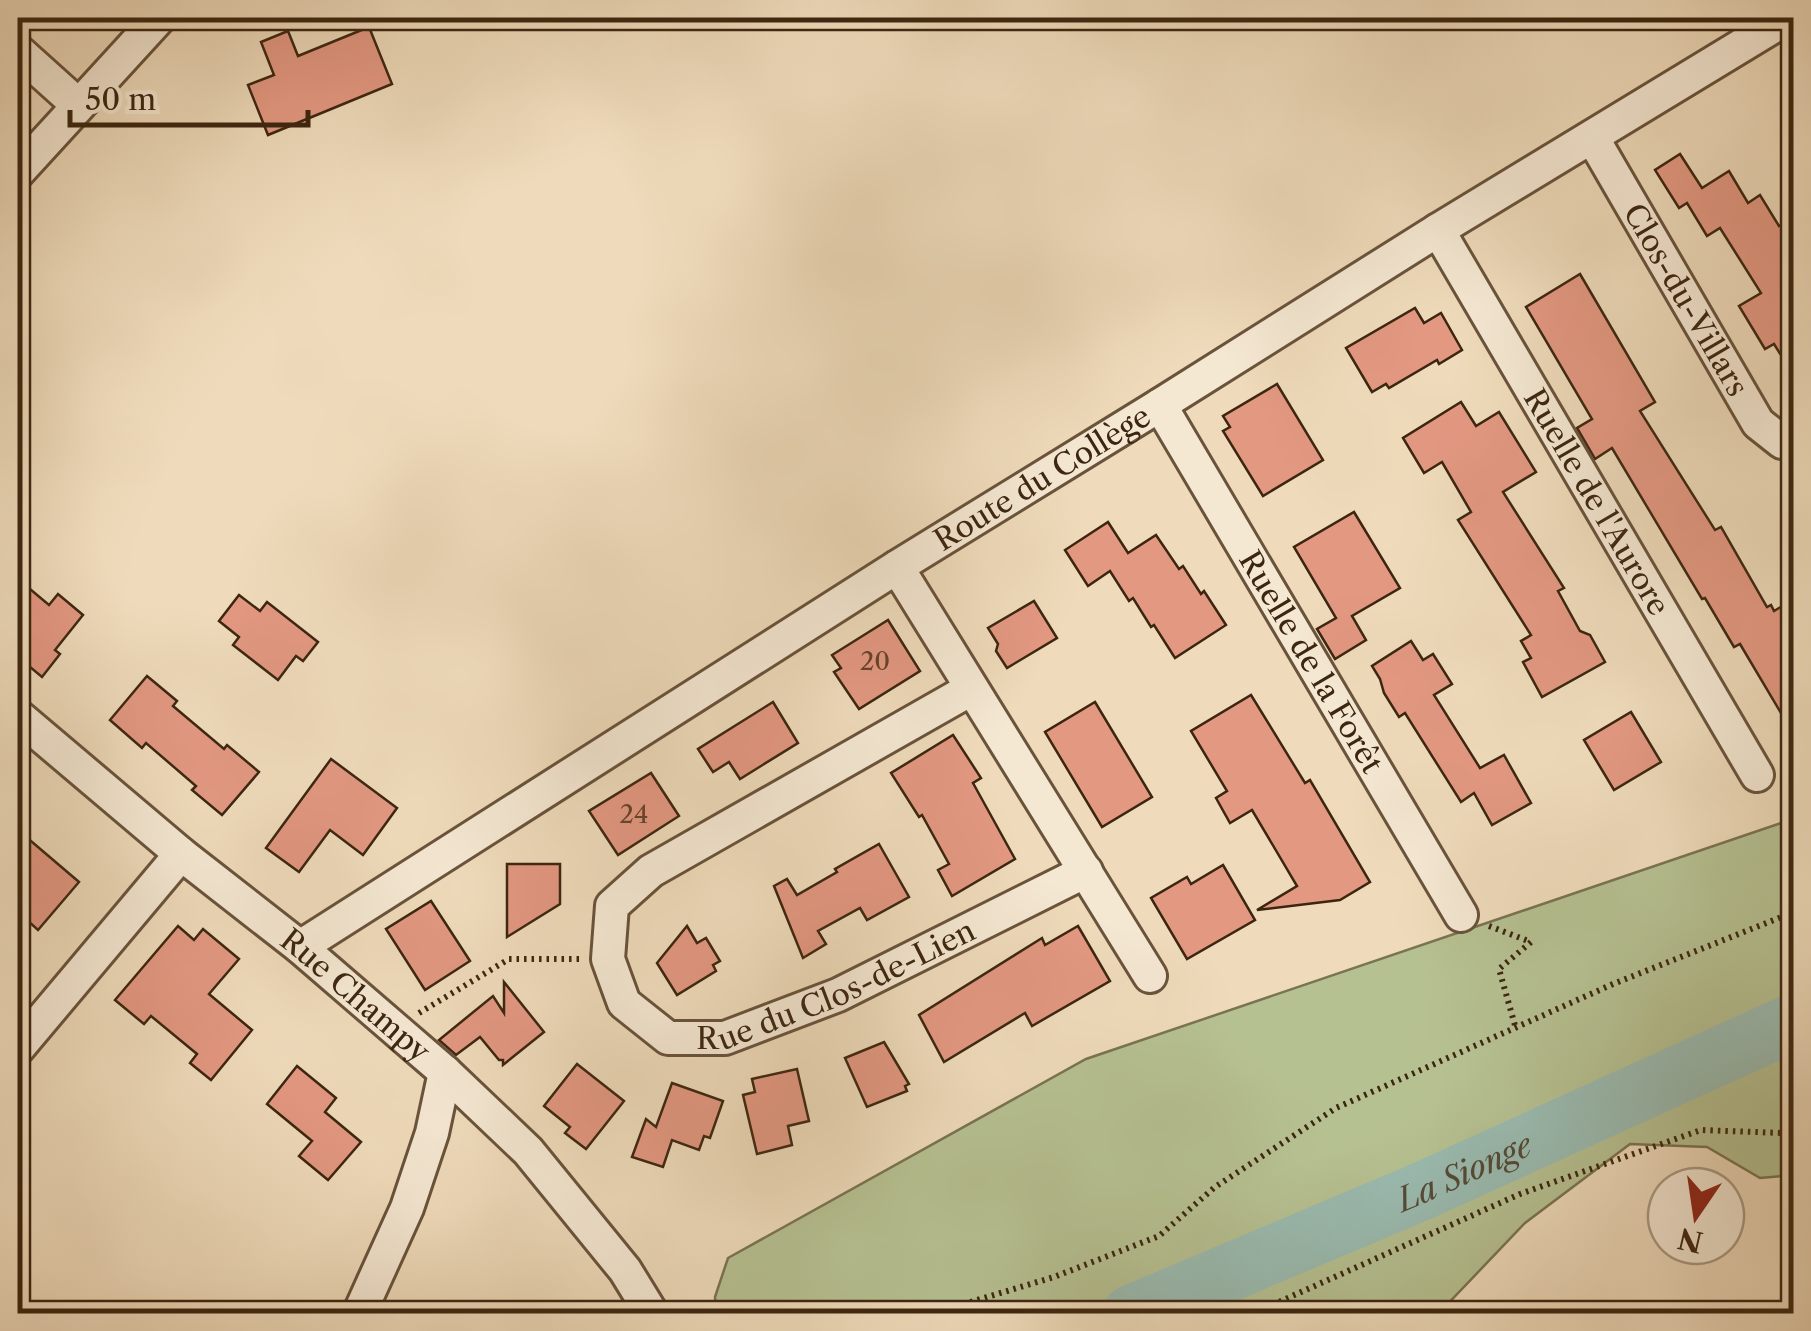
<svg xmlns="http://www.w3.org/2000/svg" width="1811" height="1331" viewBox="0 0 1811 1331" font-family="'Libre Caslon Text',serif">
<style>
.green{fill:#b6c192;stroke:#797451;stroke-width:2.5}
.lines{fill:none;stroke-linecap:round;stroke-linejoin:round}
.river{stroke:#9abbb0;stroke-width:58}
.building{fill:#e39882;stroke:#3c2610;stroke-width:2.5}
.minor-casing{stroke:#69533b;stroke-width:38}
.path{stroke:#3c2610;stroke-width:6;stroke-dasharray:2.5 5;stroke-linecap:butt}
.minor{stroke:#f5e8d3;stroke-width:32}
.labels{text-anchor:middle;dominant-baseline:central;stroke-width:8;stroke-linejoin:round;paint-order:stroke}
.number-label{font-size:25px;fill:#66422c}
.street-label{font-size:30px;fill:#3c2610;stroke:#f5e8d3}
.water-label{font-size:32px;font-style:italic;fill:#544b38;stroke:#f5e8d3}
</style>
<rect width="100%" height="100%" fill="#efdbbb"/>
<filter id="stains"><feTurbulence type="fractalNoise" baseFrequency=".002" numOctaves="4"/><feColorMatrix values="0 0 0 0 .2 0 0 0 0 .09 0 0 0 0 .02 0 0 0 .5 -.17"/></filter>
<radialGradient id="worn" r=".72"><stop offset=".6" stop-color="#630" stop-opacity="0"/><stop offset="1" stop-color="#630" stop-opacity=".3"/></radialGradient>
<polygon class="green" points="1793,819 1793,1175 1760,1178 1707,1147 1630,1144 1525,1223 1439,1313 716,1313 715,1297 728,1258 1086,1059"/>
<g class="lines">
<path class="river" id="s1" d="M 1131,1314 L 1420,1192 L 1794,1022"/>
</g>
<g class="building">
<polygon points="369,27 392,84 268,135 248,85 274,75 261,42 288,31 298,56"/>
<polygon points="1680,154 1702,188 1729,171 1748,203 1760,195 1779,226 1794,217 1794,376 1774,344 1765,349 1739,306 1761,293 1720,228 1707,236 1687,203 1679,208 1655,170"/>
<polygon points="1580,274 1655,402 1640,411 1715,530 1721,527 1767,607 1771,605 1774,611 1794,599 1794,735 1740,644 1734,647 1705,598 1702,599 1612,448 1595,459 1577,428 1592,419 1526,307"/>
<polygon points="1415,308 1424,323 1441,313 1462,350 1439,364 1437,360 1389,388 1386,384 1372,392 1346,348"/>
<polygon points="1277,384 1323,460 1263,496 1223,431 1230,427 1223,416"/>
<polygon points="1461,402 1476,426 1499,412 1536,472 1503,492 1564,588 1558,591 1580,631 1590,635 1605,662 1542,697 1523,662 1531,658 1521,641 1531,635 1458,520 1471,512 1442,462 1424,473 1403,438"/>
<polygon points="1354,512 1400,588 1352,616 1366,640 1335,659 1317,629 1336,618 1294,547"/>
<polygon points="1108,522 1128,553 1156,535 1179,569 1183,566 1201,594 1204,591 1226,625 1175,658 1154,625 1151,627 1133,598 1129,601 1110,571 1088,586 1065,550"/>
<polygon points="18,579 49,605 58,594 83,615 55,650 60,654 42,677 18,657"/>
<polygon points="239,595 260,611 267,602 318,642 303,661 296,656 278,680 233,645 239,637 219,621"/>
<polygon points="1034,601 1057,638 1007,668 996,651 998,644 988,628"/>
<polygon points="888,620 920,671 859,709 834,672 841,668 832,655"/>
<polygon points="1411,641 1423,660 1433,654 1452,684 1434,695 1480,768 1504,755 1531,803 1492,825 1474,793 1461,802 1405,713 1399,717 1384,693 1380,679 1372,666"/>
<polygon points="147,676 177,701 173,706 224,749 227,745 259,772 222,815 192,790 196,786 146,743 142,748 110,720"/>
<polygon points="1251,695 1305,783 1310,780 1370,882 1340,900 1257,910 1297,886 1252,810 1230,823 1216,798 1227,791 1191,731"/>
<polygon points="773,702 798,743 740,779 729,762 713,772 698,749"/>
<polygon points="1095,702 1152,797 1102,827 1045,732"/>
<polygon points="1631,712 1661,762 1614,790 1584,740"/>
<polygon points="953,735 981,778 973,783 1015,859 952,896 938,870 949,864 922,815 919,817 891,773"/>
<polygon points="331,759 397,808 363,855 330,830 299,872 266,848"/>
<polygon points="651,773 679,816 618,855 589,811"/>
<polygon points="18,830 79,882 38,930 18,912"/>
<polygon points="879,844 909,897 867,920 860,908 818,931 826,944 803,958 774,886 787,879 797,895 837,872 835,869"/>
<polygon points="507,864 560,864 560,904 507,937"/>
<polygon points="1223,865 1255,920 1187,959 1151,898 1187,877 1191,884"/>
<polygon points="431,901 470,961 425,990 386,929"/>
<polygon points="178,926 194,940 203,929 239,959 209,994 252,1030 211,1080 190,1063 197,1054 151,1016 144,1024 115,1000"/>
<polygon points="687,926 697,943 706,938 720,961 713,965 716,971 677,995 657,963"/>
<polygon points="1078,926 1110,981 1032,1026 1025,1013 944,1062 919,1015 1042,938 1045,945"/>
<polygon points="504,982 544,1032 503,1065 503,1060 499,1060 480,1037 456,1055 439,1040 493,996 504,1013"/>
<polygon points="884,1042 909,1084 905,1086 907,1091 867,1107 845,1058"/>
<polygon points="577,1064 624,1101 586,1149 565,1133 570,1127 544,1106"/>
<polygon points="297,1066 336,1098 325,1112 361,1142 328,1180 299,1156 312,1141 267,1104"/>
<polygon points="797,1069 809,1121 788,1126 792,1145 757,1154 743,1095 755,1092 752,1079"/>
<polygon points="672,1083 723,1101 710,1138 704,1136 699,1150 672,1140 663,1167 632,1157 646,1119 656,1127"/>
</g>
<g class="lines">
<defs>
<g id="minor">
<polyline points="18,51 78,105"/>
<path id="s2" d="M 1592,137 L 1758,423 L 1782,442 L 1794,443"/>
<polyline points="18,172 159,18"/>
<path id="s3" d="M 1438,230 L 1757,775"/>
<path id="s4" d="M 1160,405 L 1461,915"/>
<polyline points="897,567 1150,976"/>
<path id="s5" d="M 971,689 L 651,871 L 612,906 L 608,959 L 624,1003 L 668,1038 L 725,1038 L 838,995 L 1086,871"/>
<path id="s6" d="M 18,716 L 181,854 L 300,947 L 445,1072 L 528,1151 L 625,1270 L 652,1314"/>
<path id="s7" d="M 300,947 L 897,567 L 1160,405 L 1438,230 L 1787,18"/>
<polyline points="18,1048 181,854"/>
<polyline points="359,1314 407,1208 432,1133 445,1072"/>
</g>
</defs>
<use href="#minor" class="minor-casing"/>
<g class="path">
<polyline points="1489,926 1531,942 1499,969 1516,1029"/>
<polyline points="419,1013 509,959 581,959"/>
<polyline points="943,1314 957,1306 1054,1277 1159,1236 1215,1187 1336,1108 1613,984 1794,912"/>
<polyline points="1252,1314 1520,1194 1701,1130 1782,1133 1794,1130"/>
</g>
<use href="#minor" class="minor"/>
</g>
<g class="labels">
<g class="number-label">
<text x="875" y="661">20</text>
<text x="634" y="814">24</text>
</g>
<g class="street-label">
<text stroke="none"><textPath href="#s2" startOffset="188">Clos-du-Villars</textPath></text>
<text stroke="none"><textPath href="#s7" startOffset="878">Route du Collège</textPath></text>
<text stroke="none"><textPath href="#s3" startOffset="315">Ruelle de l'Aurore</textPath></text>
<text stroke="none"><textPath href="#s4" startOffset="298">Ruelle de la Forêt</textPath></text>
<text stroke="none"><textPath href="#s5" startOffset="755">Rue du Clos-de-Lien</textPath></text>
<text stroke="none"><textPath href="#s6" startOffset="438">Rue Champy</textPath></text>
</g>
<g class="water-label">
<text stroke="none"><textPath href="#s1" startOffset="362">La Sionge</textPath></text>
</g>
</g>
<rect width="1811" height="1331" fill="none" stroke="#efdbbb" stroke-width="60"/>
<rect x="20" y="20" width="1771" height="1291" fill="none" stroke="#3c2610" stroke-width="5"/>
<rect x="30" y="30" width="1751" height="1271" fill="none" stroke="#3c2610" stroke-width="2.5"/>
<g transform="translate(1696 1216) rotate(193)"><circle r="48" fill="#f5e8d3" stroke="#ab9a85" stroke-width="2.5"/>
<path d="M0-8L18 38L0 25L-18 38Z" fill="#8f2418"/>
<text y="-15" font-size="28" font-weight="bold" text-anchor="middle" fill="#3c2610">N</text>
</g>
<path d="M70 110v15h238v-15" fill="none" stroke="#3c2610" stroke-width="5"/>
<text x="85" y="110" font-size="30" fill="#3c2610" stroke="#f5e8d3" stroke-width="8" paint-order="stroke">50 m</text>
<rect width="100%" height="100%" filter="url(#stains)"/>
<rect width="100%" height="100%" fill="url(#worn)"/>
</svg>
